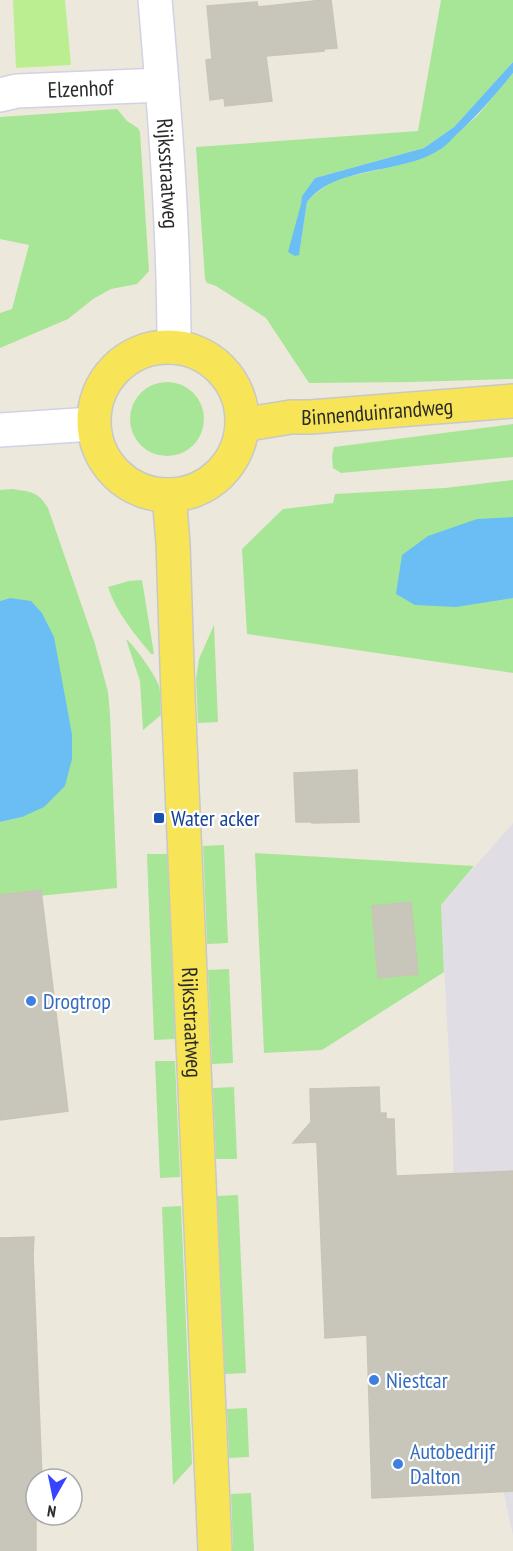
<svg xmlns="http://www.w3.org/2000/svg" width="513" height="1551" viewBox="0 0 513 1551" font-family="'PT Sans Narrow',sans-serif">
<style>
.industrial{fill:#e0dde5}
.green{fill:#a7e696}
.pitch{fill:#bbee91}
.water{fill:#6abef4}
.building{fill:#c8c6ba;stroke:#c9c4b5;stroke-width:1.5}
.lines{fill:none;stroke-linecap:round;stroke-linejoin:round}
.minor-casing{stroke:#d1d2e4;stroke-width:36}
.major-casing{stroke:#c8c8c8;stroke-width:36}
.minor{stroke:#fff;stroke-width:33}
.major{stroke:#f7e557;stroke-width:33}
.transit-dot{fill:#1a4fb4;stroke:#fff;stroke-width:2}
.shop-dot{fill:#3f7fe0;stroke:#fff;stroke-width:2}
.labels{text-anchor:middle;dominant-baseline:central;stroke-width:4.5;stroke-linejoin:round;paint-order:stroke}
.street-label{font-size:22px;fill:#2a2a2a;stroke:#fff}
.transit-label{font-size:22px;fill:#164399;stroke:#fff;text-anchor:start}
.shop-label{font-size:22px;fill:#366cbe;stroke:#fff;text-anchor:start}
</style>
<rect width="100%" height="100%" fill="#ede8dc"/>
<polygon class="industrial" points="513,823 513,1536 454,1258 453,1136 441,905"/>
<g class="green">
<polygon points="441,0 513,0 513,62 454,127 424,148 315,178 302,196 299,254 307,202 312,196 334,180 408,163 439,150 478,115 513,73 513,379 411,382 309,383 266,318 216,286 207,283 205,279 196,147 418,131"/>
<polygon points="117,109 127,121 138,128 140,132 149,271 137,284 111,289 93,299 68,319 0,348 0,313 12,309 29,245 0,239 0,117"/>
<circle cx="167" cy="419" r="37"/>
<polygon points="513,424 513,457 341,473 333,468 332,456 334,447"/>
<polygon points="513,480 513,673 247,634 242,549 283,509 333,503 335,494 445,488"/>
<path d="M 12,489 C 31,492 38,491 48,508 L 95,644 L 108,692 L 110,714 L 117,888 L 0,900 L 0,822 L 22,817 L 72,734 L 60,676 L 10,598 L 0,601 L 0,490 Z"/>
<path d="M 142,580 L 154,654 L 151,654 C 134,633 117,614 108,587 L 129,581 Z"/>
<polygon points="214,625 218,722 198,723 196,679 199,659"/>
<path d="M 126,639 C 135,646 156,676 159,686 C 161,695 160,706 161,715 L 143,730 L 140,681 Z"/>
<polygon points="224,845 228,943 207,944 203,846"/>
<polygon points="255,853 474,866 441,905 444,972 322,1050 264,1053"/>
<polygon points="147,854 168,854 175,1039 154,1040"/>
<polygon points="229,969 233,1063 212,1064 208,970"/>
<polygon points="155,1061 175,1061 180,1177 160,1178"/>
<polygon points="234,1087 237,1159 216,1159 213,1088"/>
<polygon points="238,1195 246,1373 225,1374 217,1196"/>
<polygon points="181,1206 192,1464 173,1485 162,1207"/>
<polygon points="247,1408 249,1457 229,1458 227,1409"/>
<polygon points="251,1493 254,1551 233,1551 231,1494"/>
</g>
<polygon class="pitch" points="13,0 65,0 71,65 16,68"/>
<g class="water">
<path d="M 513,62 L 513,73 C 495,95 477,116 456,135 C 451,140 445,147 439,150 C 400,175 336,165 307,202 L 299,255 L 295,256 L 288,252 L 301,204 L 302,196 L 315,178 L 424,148 L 454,127 Z"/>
<polygon points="513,517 513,598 456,607 415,605 396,594 402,555 428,536 477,519"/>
<polygon points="10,598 31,601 42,613 54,637 72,734 72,759 65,786 44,807 22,817 0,822 0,601"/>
</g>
<g class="building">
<polygon points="323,0 331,0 337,48 324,49 324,51 266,56 272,101 225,106 224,98 210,100 206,60 212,59 207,6 257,2 258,7"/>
<polygon points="357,770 359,822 312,823 312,822 296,822 294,773"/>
<polygon points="41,890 68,1111 0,1120 0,895"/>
<polygon points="411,902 418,974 378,978 372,906"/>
<polygon points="379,1087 380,1113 386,1113 386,1119 394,1119 396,1176 513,1171 513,1491 372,1498 367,1335 325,1338 317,1142 293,1143 311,1122 310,1089"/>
<polygon points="34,1237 33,1254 42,1479 36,1479 36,1551 0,1551 0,1238"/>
</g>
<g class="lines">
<defs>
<g id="minor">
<path id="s1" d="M 155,0 C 165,115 174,231 174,347"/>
<path id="s2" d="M 0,95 L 17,91 L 162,85"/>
<polyline points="0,430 93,424"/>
</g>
<g id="major">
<circle cx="168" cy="421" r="74"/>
<path id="s3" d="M 242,425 L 291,417 L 310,417 L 513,401"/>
<path id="s4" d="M 169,495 L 173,543 L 178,696 L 215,1551"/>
</g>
</defs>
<use href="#minor" class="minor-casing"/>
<use href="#major" class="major-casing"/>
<use href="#minor" class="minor"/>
<use href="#major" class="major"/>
</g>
<rect class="transit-dot" x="153" y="812" width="12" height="12" rx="3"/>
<g class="shop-dot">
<circle cx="31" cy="1001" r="6"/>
<circle cx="374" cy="1380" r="6"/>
<circle cx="398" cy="1464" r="6"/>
</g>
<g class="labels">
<g class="street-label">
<text stroke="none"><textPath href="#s2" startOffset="81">Elzenhof</textPath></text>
<text stroke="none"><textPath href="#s1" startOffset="174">Rijksstraatweg</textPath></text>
<text stroke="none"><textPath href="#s3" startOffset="136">Binnenduinrandweg</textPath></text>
<text stroke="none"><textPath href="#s4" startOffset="528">Rijksstraatweg</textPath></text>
</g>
<g class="transit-label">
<text x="171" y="818">Water acker</text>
</g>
<g class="shop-label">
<text x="43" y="1001">Drogtrop</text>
<text x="386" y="1380">Niestcar</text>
<text x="410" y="1451">Autobedrijf<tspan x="410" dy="25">Dalton</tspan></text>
</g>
</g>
<g transform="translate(54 1497) rotate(189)"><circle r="28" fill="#ffffff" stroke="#aaaaaa" stroke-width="1.5"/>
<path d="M0-4.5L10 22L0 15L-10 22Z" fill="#3744ff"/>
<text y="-9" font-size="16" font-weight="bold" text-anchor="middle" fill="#2a2a2a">N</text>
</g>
</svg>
